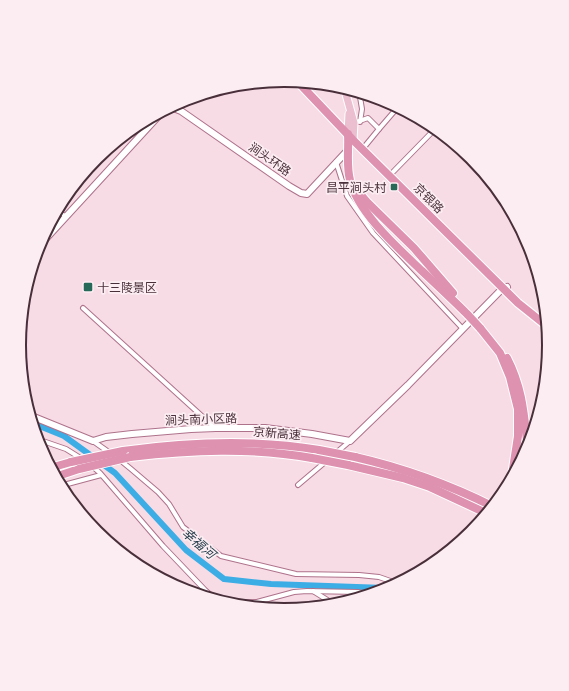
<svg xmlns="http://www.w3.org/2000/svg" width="569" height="691" viewBox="0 0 569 691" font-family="Inter,'Noto Sans SC',sans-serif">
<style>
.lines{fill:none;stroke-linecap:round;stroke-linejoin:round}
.river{stroke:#3dade5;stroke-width:6}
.street-casing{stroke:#ae728a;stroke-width:6}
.secondary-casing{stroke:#ae728a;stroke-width:8}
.primary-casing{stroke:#fff;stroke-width:9}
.highway-casing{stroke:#fff;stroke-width:10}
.street{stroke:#fff;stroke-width:4}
.secondary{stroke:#fff;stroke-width:6}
.primary{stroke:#ebbed0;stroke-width:7}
.highway{stroke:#de92b0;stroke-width:8}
.highway-bridge-casing{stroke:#fff;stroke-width:10;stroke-linecap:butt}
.highway-bridge{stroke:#de92b0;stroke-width:8}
.poi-dot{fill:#276959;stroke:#fbedf2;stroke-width:1.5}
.labels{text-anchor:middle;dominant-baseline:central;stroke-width:3.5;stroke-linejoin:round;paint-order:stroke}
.street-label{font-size:12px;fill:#492f39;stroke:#fbedf2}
.poi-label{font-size:12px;fill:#492f39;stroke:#fbedf2;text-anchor:end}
.water-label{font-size:13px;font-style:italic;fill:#253d4b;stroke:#fbedf2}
.rim{fill:none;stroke:#492f39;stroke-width:2}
</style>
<rect width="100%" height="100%" fill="#f7dce6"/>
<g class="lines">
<polyline class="river" points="32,423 64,436 115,473 186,550 224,579 271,584 385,588 388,590"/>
<defs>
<g id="street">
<polyline points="360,122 362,109 360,97 363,93"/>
<polyline points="354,123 368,118 379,129 365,146"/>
<polyline points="379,129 398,107"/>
<polyline points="336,162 347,196 373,233 463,329"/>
<polyline points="392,173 436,128"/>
<polyline points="57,210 66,217"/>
<polyline points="83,308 215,428"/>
<polyline points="37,439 66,449 82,459"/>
<polyline points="93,441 110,453"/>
<polyline points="120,460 131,469 158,492 169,504 183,527 221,556 296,574 359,575 379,577 399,584"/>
<polyline points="92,466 100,473 163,546 205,590 213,597 228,605"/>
<polyline points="298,485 350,441"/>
<polyline points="60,486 101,475"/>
<polyline points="313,591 337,606"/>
<polyline points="227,603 257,602 294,592 307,591 358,592 373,595"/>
</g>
<g id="secondary">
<polyline points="171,107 181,111 289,186 301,193 307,194 348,150"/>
<polyline points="39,246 163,111"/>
<polyline points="29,415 93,441 106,437 132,434 191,429 216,428 265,428 312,434 350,441 408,385 501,290 507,287"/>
</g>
<g id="primary">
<polyline points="344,87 354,123 353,140"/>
<polyline points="348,134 349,114"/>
</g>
<g id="highway">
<polyline points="297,81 353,140 518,303 548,327"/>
<path d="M 348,134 C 349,149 346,165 350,180 C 358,213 398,248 422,271 C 437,285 453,300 468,315"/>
<polyline points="361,195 367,202 414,248 453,293"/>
<polyline points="480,328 500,353 510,377 518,409 518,436 511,482"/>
<path d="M 507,358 C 523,389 524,416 528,450"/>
<path d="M 123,451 C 189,442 254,439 319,450"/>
<path d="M 130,457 C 191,450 251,447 312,458"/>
<path d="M 355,457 C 403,468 450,485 494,507"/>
<polyline points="348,465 403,478 430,487 488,514"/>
<polyline points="50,468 71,462"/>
<polyline points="55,477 79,469"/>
</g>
</defs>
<use href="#street" class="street-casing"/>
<use href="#secondary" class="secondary-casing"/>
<use href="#primary" class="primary-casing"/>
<use href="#highway" class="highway-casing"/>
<use href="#street" class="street"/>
<use href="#secondary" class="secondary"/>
<use href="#primary" class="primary"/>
<use href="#highway" class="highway"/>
<defs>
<g id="highway-bridge">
<polyline points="468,315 480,328"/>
<polyline points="319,450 355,457"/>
<polyline points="312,458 348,465"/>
<polyline points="71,462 123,451"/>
<polyline points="79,469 130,457"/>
</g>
</defs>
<use href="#highway-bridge" class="highway-bridge-casing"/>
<use href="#highway-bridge" class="highway-bridge"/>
</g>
<g class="poi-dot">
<rect x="390" y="183" width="8" height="8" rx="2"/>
<rect x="83" y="282" width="10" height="10" rx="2"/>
</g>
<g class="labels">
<g class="street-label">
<text transform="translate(270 159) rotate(35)">涧头环路</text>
<text transform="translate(429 198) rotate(45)">京银路</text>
<text transform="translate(201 419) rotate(-2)">涧头南小区路</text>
<text transform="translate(277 433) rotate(5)">京新高速</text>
</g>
<g class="poi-label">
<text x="386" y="187">昌平涧头村</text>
<text x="97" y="287" text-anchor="start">十三陵景区</text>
</g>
<g class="water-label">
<text transform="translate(199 543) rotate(41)">幸福河</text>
</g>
</g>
<path d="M0 0H569V691H0ZM26 345a258 258 0 1 1 516 0a258 258 0 1 1-516 0Z" fill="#fbedf2" fill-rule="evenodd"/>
<path class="rim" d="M26 345a258 258 0 1 1 516 0a258 258 0 1 1-516 0Z"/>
</svg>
